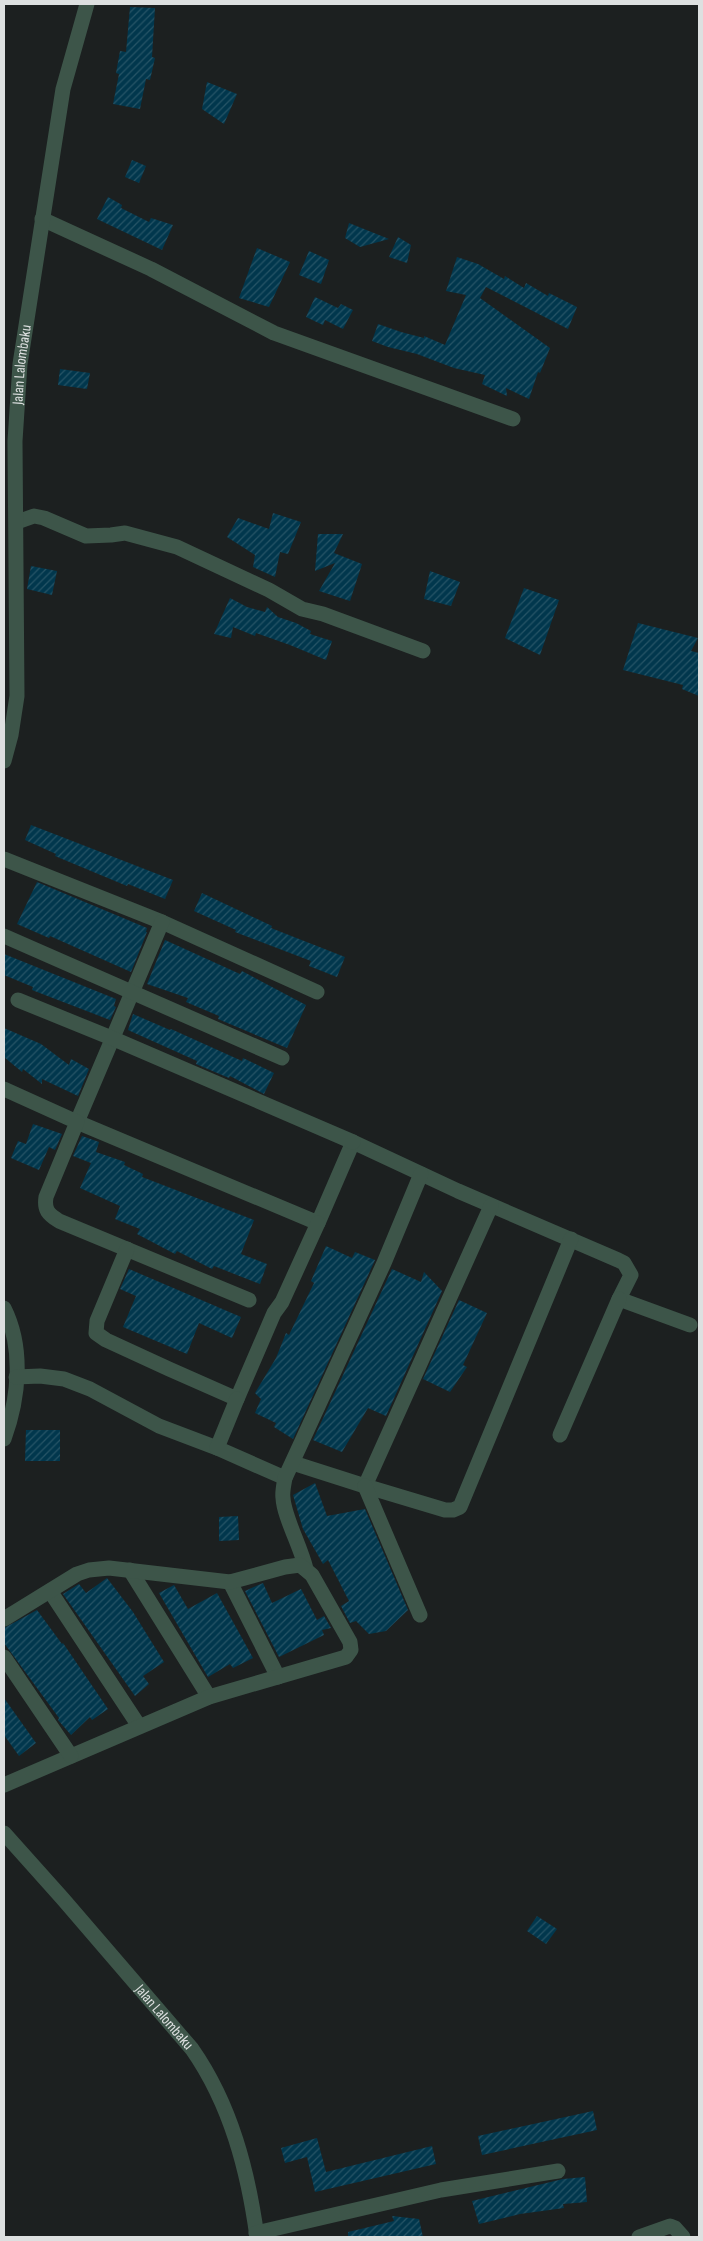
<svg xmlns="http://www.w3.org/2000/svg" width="703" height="2241" viewBox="0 0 703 2241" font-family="'Sofia Sans Condensed',sans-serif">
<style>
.building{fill:url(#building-hatch)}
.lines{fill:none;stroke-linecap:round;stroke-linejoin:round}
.minor{stroke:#3d5549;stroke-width:15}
.labels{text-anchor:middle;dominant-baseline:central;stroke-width:5;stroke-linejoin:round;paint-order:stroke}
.street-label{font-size:15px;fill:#dde0e0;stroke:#080a0a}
</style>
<defs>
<pattern id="building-hatch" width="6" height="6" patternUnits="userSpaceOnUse" patternTransform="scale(1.25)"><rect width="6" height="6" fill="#01374d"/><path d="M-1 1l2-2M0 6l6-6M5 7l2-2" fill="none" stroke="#265466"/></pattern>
</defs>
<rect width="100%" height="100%" fill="#1c2020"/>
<g class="building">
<polygon points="130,7 155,8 152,57 155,58 150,80 146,79 140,109 113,104 119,74 116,73 120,51 126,52"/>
<polygon points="207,82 237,94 224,124 202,109"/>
<polygon points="132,160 146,166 139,183 125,177"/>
<polygon points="108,197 122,205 121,208 149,222 151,218 173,225 162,250 97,219"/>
<polygon points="349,223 389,239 360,247 345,238"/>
<polygon points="398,237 411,245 407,263 389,257"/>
<polygon points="257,248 290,262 269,307 239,298"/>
<polygon points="309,251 329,260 321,284 299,275"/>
<polygon points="457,257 478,264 504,279 505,276 524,288 526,283 548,296 549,293 577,307 568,329 486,287 480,298 550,348 540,373 538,372 529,399 506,388 507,396 482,384 485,375 454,368 417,354 388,347 372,341 378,324 401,332 424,338 424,336 445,345 466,295 446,291"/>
<polygon points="315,297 338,308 341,304 353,310 343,329 325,320 323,325 306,317"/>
<polygon points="60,369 90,373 87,389 58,385"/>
<polygon points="273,513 301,522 288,554 280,552 275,577 253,567 255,555 227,537 238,518 269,529"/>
<polygon points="318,534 343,534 334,553 362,564 350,601 319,591 335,563 315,571"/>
<polygon points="31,566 57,571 52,595 27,589"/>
<polygon points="430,571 460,582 451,606 424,599"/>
<polygon points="524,588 559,600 540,655 505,638"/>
<polygon points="230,598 247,607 265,612 267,607 278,617 296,623 311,631 310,634 332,641 326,660 290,645 256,633 255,636 233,627 231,638 214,634"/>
<polygon points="638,623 698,638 691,651 699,653 699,696 682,689 683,685 623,670"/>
<polygon points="31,825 173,880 165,899 128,884 127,886 55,856 56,854 25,840"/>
<polygon points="37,882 147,928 146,932 147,932 131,972 50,936 49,938 17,924"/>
<polygon points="202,893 272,926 271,928 345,957 337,977 309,966 311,961 235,932 236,930 194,911"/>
<polygon points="165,940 240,974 242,971 306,1005 287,1048 218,1019 219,1016 186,1002 188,998 147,984"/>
<polygon points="4,954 116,999 114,1006 116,1007 110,1020 32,990 33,987 4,975"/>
<polygon points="133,1014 170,1030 171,1029 242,1061 243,1058 274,1073 264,1094 230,1076 229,1078 196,1064 197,1061 128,1030"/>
<polygon points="4,1028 41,1044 69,1065 71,1059 89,1069 78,1096 42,1079 42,1084 23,1069 22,1072 4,1057"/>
<polygon points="33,1124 62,1134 55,1150 49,1147 39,1170 11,1158 18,1141 26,1144"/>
<polygon points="82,1136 99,1142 96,1152 125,1162 124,1165 143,1174 142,1177 254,1220 241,1254 267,1264 260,1284 214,1266 212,1269 177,1251 175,1254 137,1234 140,1229 115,1219 120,1206 80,1188 91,1163 73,1156"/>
<polygon points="326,1246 352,1258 355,1252 375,1260 293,1439 274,1427 276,1423 255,1413 261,1399 255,1393 276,1358 286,1333 289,1335 314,1283 311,1281"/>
<polygon points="129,1269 241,1317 232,1338 199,1323 187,1354 123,1327 136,1296 120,1289"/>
<polygon points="392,1269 421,1282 424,1272 442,1291 386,1416 368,1408 342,1452 313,1440"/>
<polygon points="459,1300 487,1313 463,1365 467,1367 450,1392 423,1379"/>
<polygon points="26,1430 60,1430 60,1461 25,1461"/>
<polygon points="315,1483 327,1516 365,1509 408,1610 386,1631 369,1634 356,1621 350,1623 341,1606 349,1601 328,1560 323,1564 303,1529 293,1495"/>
<polygon points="238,1516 239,1540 219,1541 219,1517"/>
<polygon points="107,1578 133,1612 164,1662 143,1676 149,1684 135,1696 63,1594 79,1584 86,1593"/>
<polygon points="263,1583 272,1603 301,1589 317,1620 324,1616 331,1628 322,1630 324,1635 279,1657 245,1591"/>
<polygon points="174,1585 188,1609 217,1593 253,1658 233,1668 230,1664 208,1677 159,1593"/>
<polygon points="37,1610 62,1644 63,1643 108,1709 92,1720 90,1717 71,1735 58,1720 59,1718 4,1643 4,1628"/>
<polygon points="4,1698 36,1743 19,1756 4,1735"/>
<polygon points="537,1916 557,1929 546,1944 527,1931"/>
<polygon points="593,2111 597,2130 482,2155 478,2136"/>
<polygon points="317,2138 326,2172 432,2146 436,2164 315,2192 307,2157 285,2163 281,2148"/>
<polygon points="585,2177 587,2202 563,2204 564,2208 520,2214 479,2224 472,2201 563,2179"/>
<polygon points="392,2216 419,2219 423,2237 348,2237 348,2232 394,2221"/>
</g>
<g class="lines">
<g class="minor">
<polyline points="42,219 151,269 274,333 513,419"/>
<polyline points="17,522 34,516 44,518 86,536 111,535 125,533 177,547 269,590 302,609 323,614 423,651"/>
<path id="s1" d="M 4,761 L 11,735 L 17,696 L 15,441 L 20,364 L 63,89 L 87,4"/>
<polyline points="4,859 162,922 317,992"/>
<polyline points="162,922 77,1122 318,1223 353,1142 458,1191 618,1260 624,1263 631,1275 619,1299 690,1325"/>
<polyline points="4,936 282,1058"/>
<polyline points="18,1000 114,1039 353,1142"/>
<path d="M 4,1089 L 77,1122 L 46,1197 C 44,1210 48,1214 59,1221 L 249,1300"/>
<polyline points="127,1249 97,1321 96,1333 106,1340 169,1369 237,1399 274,1313 282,1302 318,1223"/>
<path d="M 4,1308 C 24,1348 19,1398 4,1439"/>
<polyline points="16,1377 40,1376 64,1379 90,1389 159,1426 217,1448"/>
<polyline points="237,1399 217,1448 285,1478"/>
<polyline points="560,1435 619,1299"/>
<polyline points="293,1463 365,1486 491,1206"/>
<polyline points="365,1486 445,1510 453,1510 460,1507 571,1239"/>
<polyline points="365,1486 420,1615"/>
<path d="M 306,1569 C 301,1547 284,1517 283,1498 C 282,1492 284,1484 285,1478 L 384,1263 L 421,1174"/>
<polyline points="130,1570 209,1697"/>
<polyline points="230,1582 278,1677"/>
<polyline points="50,1591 139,1726"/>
<polyline points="4,1619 77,1574 89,1570 109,1568 230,1582 285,1567 300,1565 312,1575 350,1642 351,1650 346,1657 209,1697 4,1785"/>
<polyline points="4,1657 71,1756"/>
<path id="s2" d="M 4,1833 L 63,1899 L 192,2049 C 231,2105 248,2171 257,2237"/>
<polyline points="256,2233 441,2190 558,2171"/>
<polyline points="639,2237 670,2226 675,2228 683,2237"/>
</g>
</g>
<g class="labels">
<g class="street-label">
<text stroke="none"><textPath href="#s1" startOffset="398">Jalan Lalombaku</textPath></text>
<text stroke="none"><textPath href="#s2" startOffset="244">Jalan Lalombaku</textPath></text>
</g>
</g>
<rect width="703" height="2241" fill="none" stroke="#dde0e0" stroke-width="10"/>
</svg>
